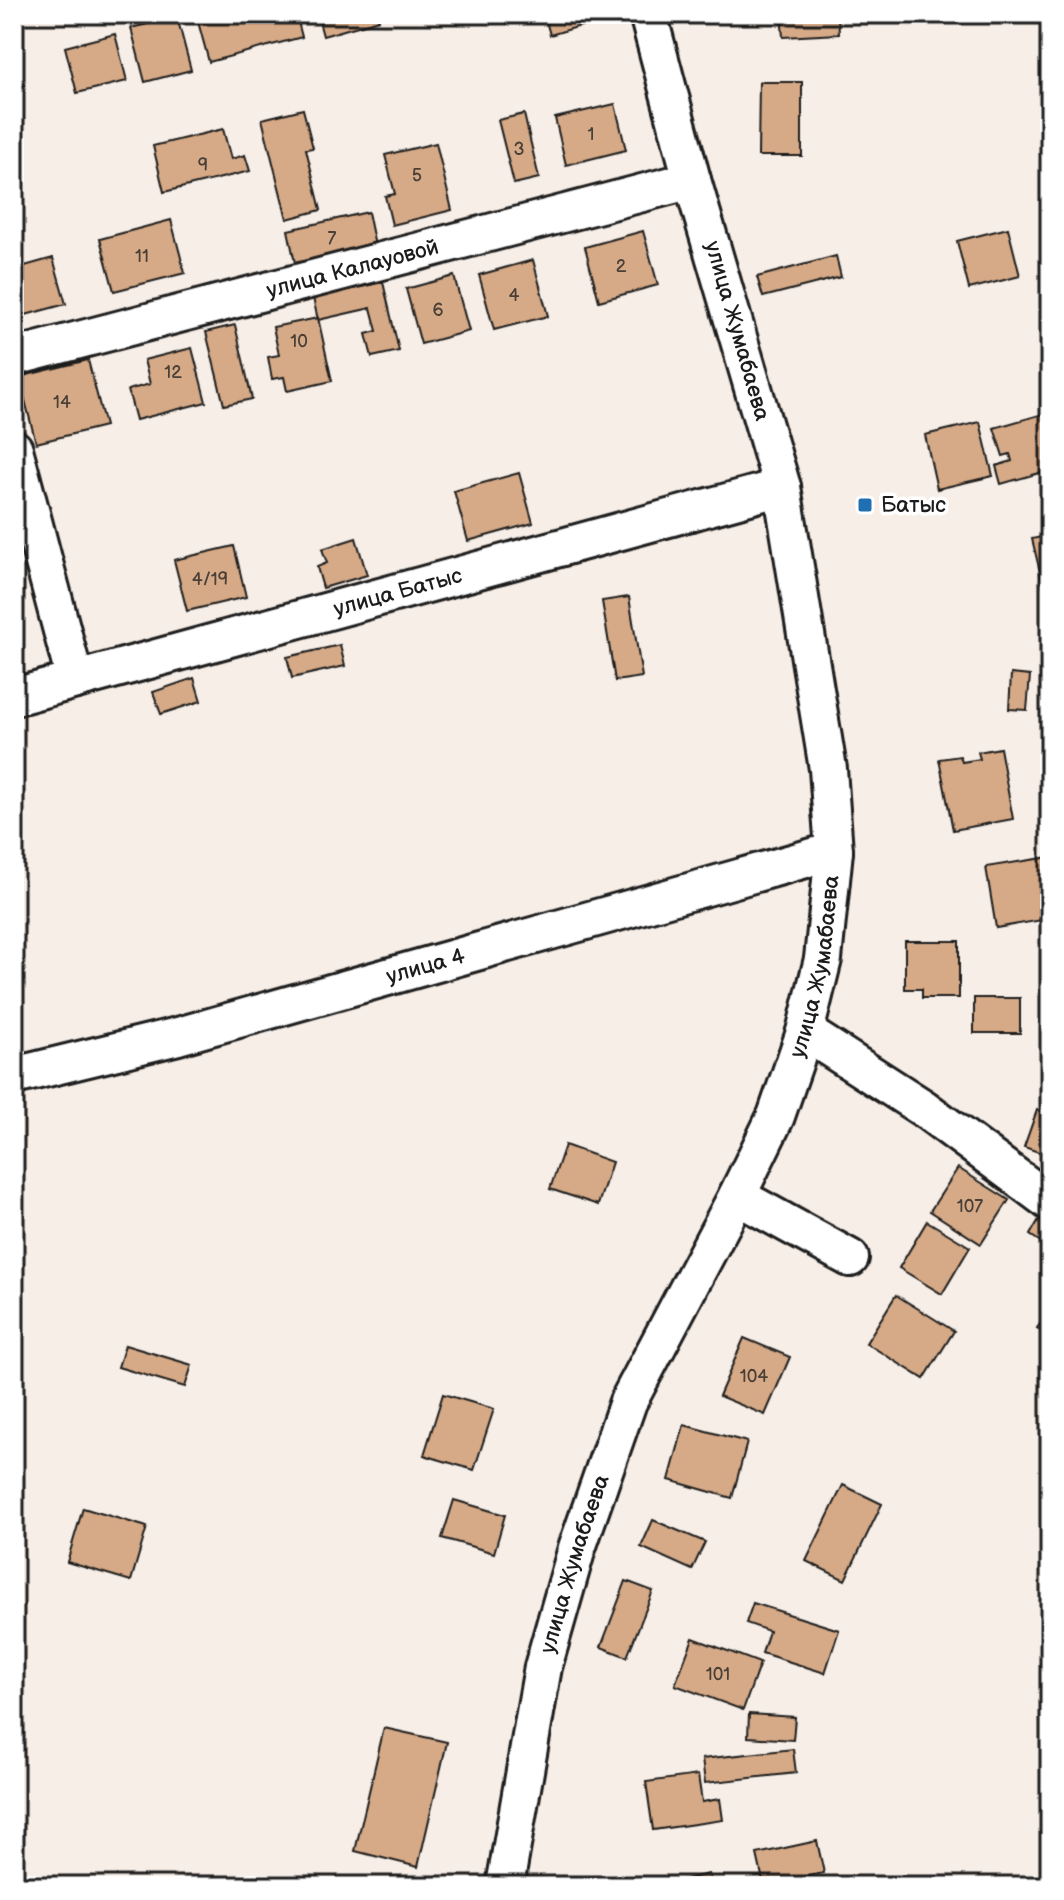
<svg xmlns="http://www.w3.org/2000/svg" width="1064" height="1900" viewBox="0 0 1064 1900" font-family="'Balsamiq Sans',sans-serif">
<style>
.building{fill:#d6aa87;stroke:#1c1c1c;stroke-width:2}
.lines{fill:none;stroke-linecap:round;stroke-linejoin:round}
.street-casing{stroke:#1c1c1c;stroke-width:42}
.street{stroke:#fff;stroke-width:36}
.poi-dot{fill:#1f6fb2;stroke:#fff;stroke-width:3}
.labels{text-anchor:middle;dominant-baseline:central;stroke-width:7;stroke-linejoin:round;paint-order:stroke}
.number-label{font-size:18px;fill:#4a4037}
.street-label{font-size:22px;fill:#1c1c1c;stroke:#fff}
.poi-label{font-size:22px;fill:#1c1c1c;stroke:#fff;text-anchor:start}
</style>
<rect width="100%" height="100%" fill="#f7eee7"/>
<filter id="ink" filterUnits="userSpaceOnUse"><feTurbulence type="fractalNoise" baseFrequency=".0125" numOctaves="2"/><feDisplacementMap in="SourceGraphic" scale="16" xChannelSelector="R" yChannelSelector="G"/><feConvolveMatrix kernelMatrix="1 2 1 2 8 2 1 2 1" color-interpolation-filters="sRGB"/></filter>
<g filter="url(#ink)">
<g class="building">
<polygon points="211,14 296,14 302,37 209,62 197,18"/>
<polygon points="317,14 377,14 379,20 323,36"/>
<polygon points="544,14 599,14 601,20 550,35"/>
<polygon points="781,14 838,14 839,34 783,37"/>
<polygon points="177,17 191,70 145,82 131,28"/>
<polygon points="115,34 127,81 77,93 65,47"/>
<polygon points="759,82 802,82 802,156 758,156"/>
<polygon points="615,104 626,150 566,165 555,118"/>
<polygon points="303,109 313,148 306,149 321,210 287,219 262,119"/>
<polygon points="524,114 539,178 514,184 498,120"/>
<polygon points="223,129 231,159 245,155 250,171 164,192 153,146"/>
<polygon points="436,143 452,210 392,225 385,196 395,194 385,155"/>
<polygon points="368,212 375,246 295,263 288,230"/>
<polygon points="171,220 185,273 114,291 100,239"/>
<polygon points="1008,228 1020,276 969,289 957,241"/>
<polygon points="643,231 658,285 599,301 585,247"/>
<polygon points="836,256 841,277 763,297 757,277"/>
<polygon points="53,258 66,304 18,317 14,304 14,269"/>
<polygon points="533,260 548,316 494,330 479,275"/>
<polygon points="454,276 469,331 421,344 406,289"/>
<polygon points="383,282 399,351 372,357 366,334 377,331 371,308 318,320 313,298"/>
<polygon points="318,318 332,381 287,391 284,377 272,379 268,357 279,355 273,327"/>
<polygon points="235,325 252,399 224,405 206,332"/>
<polygon points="192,348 206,402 136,420 128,390 150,384 144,360"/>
<polygon points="88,360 105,426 36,443 19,377"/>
<polygon points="1050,412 1050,470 1001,484 996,466 1012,461 1010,454 1003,456 994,428"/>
<polygon points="980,422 993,476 937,489 925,435"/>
<polygon points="519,473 533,523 468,541 454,491"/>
<polygon points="1050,535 1050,608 1049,609 1032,539"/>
<polygon points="356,538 367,575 323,588 317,567 327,563 322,549"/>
<polygon points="234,546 246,597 187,611 174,560"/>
<polygon points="629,597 642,677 615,681 602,601"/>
<polygon points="340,645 345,666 292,678 287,657"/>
<polygon points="1011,674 1030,676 1027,710 1009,709"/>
<polygon points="194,678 201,701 161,714 153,692"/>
<polygon points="1000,748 1013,819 953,830 939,759 960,756 962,762 980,759 978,752"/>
<polygon points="1050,857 1048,919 996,928 986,867"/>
<polygon points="905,941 959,941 959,998 922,998 922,989 905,989"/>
<rect x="974" y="998" width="46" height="35"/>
<polygon points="1037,1110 1050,1114 1050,1156 1024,1147"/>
<polygon points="565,1145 612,1162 598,1205 550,1189"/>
<polygon points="958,1168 1009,1200 981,1244 930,1211"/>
<polygon points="1044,1211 1050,1215 1050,1248 1030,1235"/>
<polygon points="927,1221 970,1247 942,1294 899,1268"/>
<polygon points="896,1295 954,1331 924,1379 866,1343"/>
<polygon points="1050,1311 1050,1338 1037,1328"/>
<polygon points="744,1338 790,1357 765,1415 719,1396"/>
<polygon points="125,1345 192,1365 185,1387 118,1367"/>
<polygon points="443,1394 494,1409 474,1470 424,1455"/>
<polygon points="684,1425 747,1442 732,1498 669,1480"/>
<polygon points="843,1485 882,1504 845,1580 806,1561"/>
<polygon points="454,1500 505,1515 494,1553 442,1538"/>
<polygon points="83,1508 147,1527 131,1581 67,1562"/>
<polygon points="653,1520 705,1542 692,1570 641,1547"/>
<polygon points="626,1581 653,1591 627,1657 601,1647"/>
<polygon points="753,1603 839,1630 825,1673 762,1653 769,1631 746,1623"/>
<polygon points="693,1638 760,1663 743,1710 675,1685"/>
<polygon points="749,1714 795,1717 793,1740 748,1737"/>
<polygon points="384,1728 447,1742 418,1867 355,1851"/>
<polygon points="793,1749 796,1773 705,1783 702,1759"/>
<polygon points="698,1775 702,1802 720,1799 723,1820 653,1830 646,1782"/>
<polygon points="817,1841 824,1873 764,1885 757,1854"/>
<polygon points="709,1874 712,1886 658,1885"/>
</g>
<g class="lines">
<defs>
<g id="street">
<path id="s1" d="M 14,357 L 692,180"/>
<polyline points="14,449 75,680"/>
<path id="s2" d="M 14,697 L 782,487"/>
<polyline points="805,1032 923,1108 1050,1202"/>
<path id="s3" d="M 14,1076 L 178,1036 L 834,851"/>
<polyline points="737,1196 850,1258"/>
<path id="s4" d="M 505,1886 L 543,1667 L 577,1548 L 628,1402 L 737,1196 L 776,1116 L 805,1032 L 823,959 L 834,851 L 828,769 L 782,487 L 692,180 L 648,14"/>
</g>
</defs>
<use href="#street" class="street-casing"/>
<use href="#street" class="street"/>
</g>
</g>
<rect class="poi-dot" x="857" y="497" width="16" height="16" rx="4"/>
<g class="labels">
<g class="number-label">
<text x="591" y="134">1</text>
<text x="519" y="149">3</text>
<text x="203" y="165">9</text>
<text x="417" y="175">5</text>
<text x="332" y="238">7</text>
<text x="142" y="256">11</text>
<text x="621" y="266">2</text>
<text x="514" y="295">4</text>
<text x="438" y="310">6</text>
<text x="299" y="341">10</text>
<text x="173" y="372">12</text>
<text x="62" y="402">14</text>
<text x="210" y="579">4/19</text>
<text x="970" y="1206">107</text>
<text x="754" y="1376">104</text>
<text x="718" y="1674">101</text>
</g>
<g class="street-label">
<text stroke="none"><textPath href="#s1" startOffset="350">улица Калауовой</textPath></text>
<text transform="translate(737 331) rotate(74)">улица Жумабаева</text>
<text stroke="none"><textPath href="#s2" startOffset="398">улица Батыс</textPath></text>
<text stroke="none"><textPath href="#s4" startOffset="978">улица Жумабаева</textPath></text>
<text stroke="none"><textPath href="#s3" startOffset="426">улица 4</textPath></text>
<text stroke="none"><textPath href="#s4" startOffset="330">улица Жумабаева</textPath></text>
</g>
<g class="poi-label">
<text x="881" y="505">Батыс</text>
</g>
</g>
<rect width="1064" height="1900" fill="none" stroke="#fff" stroke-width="48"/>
<rect x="24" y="24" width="1016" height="1852" fill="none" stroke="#1c1c1c" stroke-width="3" filter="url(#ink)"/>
</svg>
